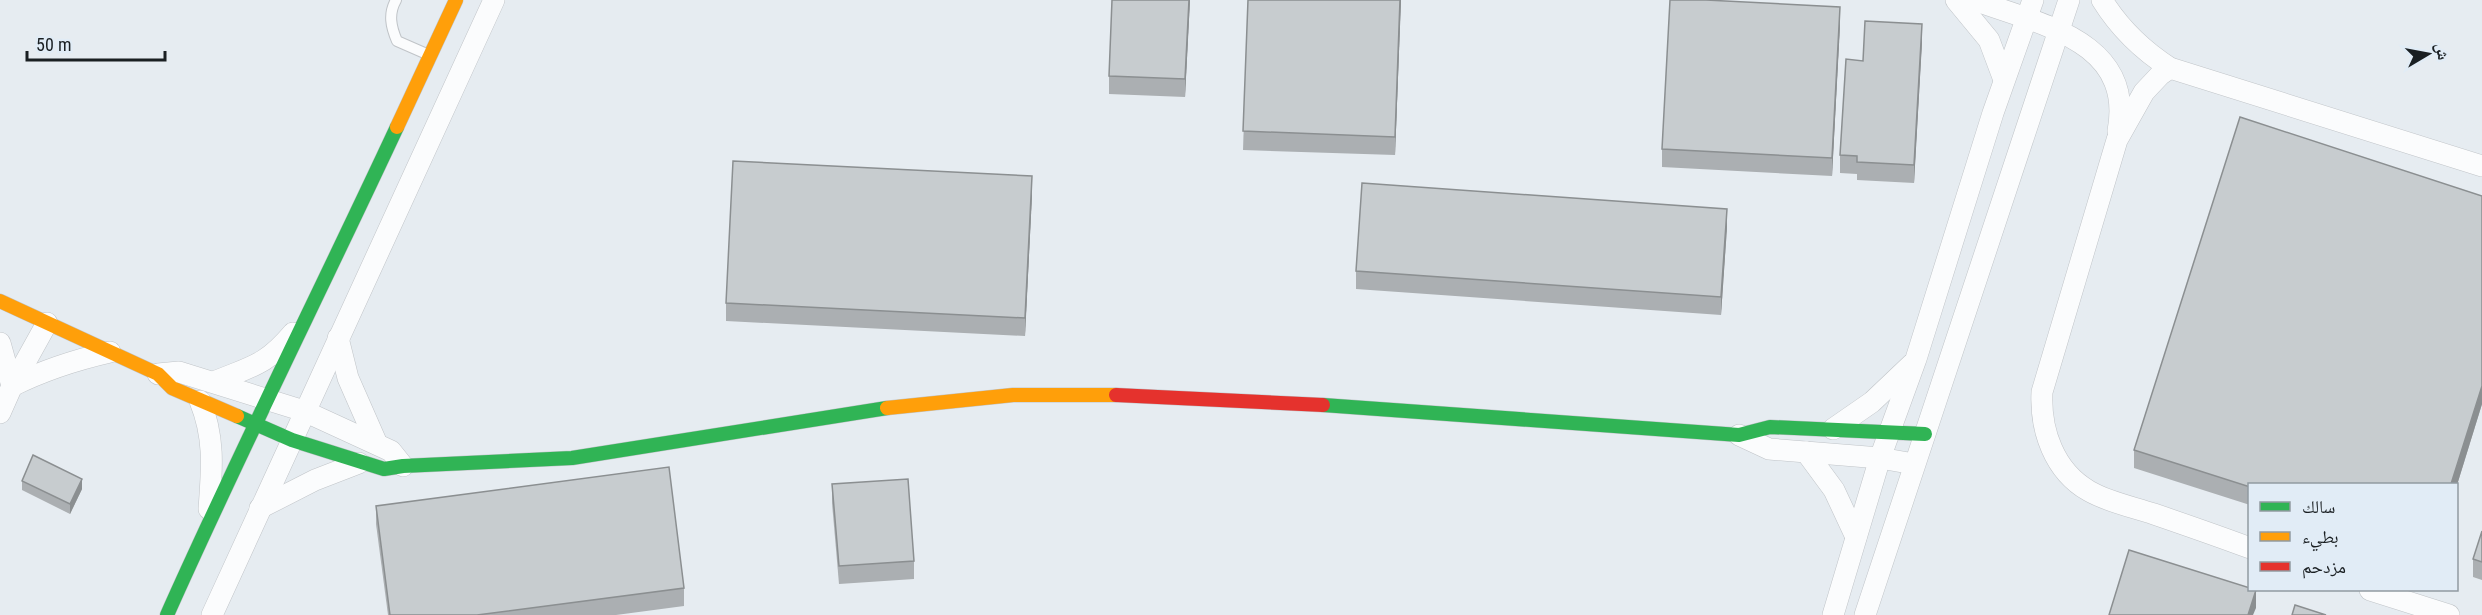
<svg xmlns="http://www.w3.org/2000/svg" width="2482" height="615" viewBox="0 0 2482 615" font-family="'Roboto Condensed','Noto Naskh Arabic',sans-serif">
<style>
.lines{fill:none;stroke-linecap:round;stroke-linejoin:round}
.lane-casing{stroke:#c0c4c8;stroke-width:12}
.street-casing{stroke:#c0c4c8;stroke-width:22}
.fast-casing{stroke:#c0c4c8;stroke-width:15}
.slow-casing{stroke:#c0c4c8;stroke-width:15}
.jam-casing{stroke:#c0c4c8;stroke-width:15}
.lane{stroke:#fbfcfd;stroke-width:10}
.street{stroke:#fbfcfd;stroke-width:21}
.fast{stroke:#30b455;stroke-width:14}
.slow{stroke:#ff9f0a;stroke-width:14}
.jam{stroke:#e5322d;stroke-width:14}
.wall{fill:#abafb2}
.shaded-wall{fill:#8b8f91}
.building{fill:#c7cccf;stroke:#8b8f91;stroke-width:1.5}
</style>
<rect width="100%" height="100%" fill="#e6ecf1"/>
<g class="lines">
<defs>
<path id="lane" d="M 396,0 C 388,14 391,27 397,41 L 429,55"/>
<g id="street">
<polyline points="1956,0 1989,40 2004,80"/>
<path d="M 1974,0 C 2038,24 2135,40 2118,131"/>
<path d="M 2102,0 C 2120,29 2142,50 2170,68 L 2482,166"/>
<path d="M 2170,68 L 2160,75 L 2144,92 L 2117,140 L 2042,392 C 2040,430 2054,471 2089,491 C 2108,502 2133,507 2154,514 C 2186,525 2218,536 2250,548"/>
<polyline points="338,338 348,378 377,444"/>
<polyline points="0,343 12,386"/>
<polyline points="158,374 179,372 304,411 391,451 403,466"/>
<path d="M 214,382 C 252,366 265,366 293,333"/>
<path d="M 12,386 C 44,370 75,360 110,352"/>
<path d="M 200,401 C 215,438 212,469 209,509"/>
<polyline points="0,413 12,386 47,323"/>
<polyline points="1833,429 1872,402 1912,364"/>
<polyline points="1739,435 1769,449 1880,458 1914,464"/>
<polyline points="1806,452 1834,490 1856,537"/>
<polyline points="260,508 315,480 359,463"/>
<polyline points="2370,590 2449,615"/>
<polyline points="212,615 494,0"/>
<polyline points="1833,615 1880,458 1916,359 1993,113 2033,0"/>
<polyline points="1865,615 2069,0"/>
</g>
<g id="fast">
<polyline points="1323,405 1739,435 1770,427 1925,434"/>
<polyline points="237,416 292,440 384,469 403,466 572,458 887,408"/>
<path d="M 167,615 C 240,451 321,290 397,127"/>
</g>
<g id="slow">
<polyline points="397,127 456,0"/>
<polyline points="0,301 158,374 172,388 237,416"/>
<polyline points="887,408 1013,395 1116,395"/>
</g>
<polyline id="jam" points="1116,395 1323,405"/>
</defs>
<use href="#lane" class="lane-casing"/>
<use href="#street" class="street-casing"/>
<use href="#fast" class="fast-casing"/>
<use href="#slow" class="slow-casing"/>
<use href="#jam" class="jam-casing"/>
<use href="#lane" class="lane"/>
<use href="#street" class="street"/>
<use href="#fast" class="fast"/>
<use href="#slow" class="slow"/>
<use href="#jam" class="jam"/>
</g>
<g class="wall">
<polygon points="1190,0 1185,97 1109,94 1109,76"/>
<polygon points="1248,0 1401,0 1395,155 1243,150"/>
<polygon points="1840,25 1832,176 1662,167 1662,149"/>
<polygon points="1922,42 1914,183 1857,180 1857,174 1840,173 1840,155 1863,61"/>
<polygon points="1032,195 1025,336 726,321 726,303"/>
<polygon points="2482,196 2482,404 2457,485 2250,484 2250,505 2134,468 2134,450"/>
<polygon points="1727,227 1721,315 1356,289 1356,271"/>
<polygon points="22,481 82,489 70,514 22,490"/>
<polygon points="832,484 914,561 914,579 839,584 832,503"/>
<polygon points="376,506 684,588 684,606 616,615 388,615 376,524"/>
<polygon points="2482,531 2482,580 2473,577 2473,559"/>
</g>
<g class="shaded-wall">
<polygon points="1189,0 1190,0 1185,97 1185,79"/>
<polygon points="1400,0 1401,0 1395,155 1395,137"/>
<polygon points="1840,7 1840,25 1832,176 1832,158"/>
<polygon points="1922,24 1922,42 1914,183 1914,165"/>
<polygon points="1032,176 1032,195 1025,336 1025,318"/>
<polygon points="1727,209 1727,227 1721,315 1721,297"/>
<polygon points="2482,386 2482,404 2457,485 2451,484"/>
<polygon points="82,479 82,489 70,514 70,504"/>
<polygon points="2256,590 2256,608 2253,615 2248,615"/>
</g>
<g class="building">
<polygon points="1112,0 1189,0 1185,79 1109,76"/>
<polygon points="1248,0 1400,0 1395,137 1243,131"/>
<polygon points="1670,0 1706,0 1840,7 1832,158 1662,149"/>
<polygon points="1865,21 1922,24 1914,165 1857,162 1857,156 1840,155 1846,59 1863,61"/>
<polygon points="2240,117 2482,196 2482,386 2451,484 2250,484 2250,487 2134,450"/>
<polygon points="733,161 1032,176 1025,318 726,303"/>
<polygon points="1362,183 1727,209 1721,297 1356,271"/>
<polygon points="33,455 82,479 70,504 22,481"/>
<polygon points="669,467 684,588 477,615 390,615 376,506"/>
<polygon points="908,479 914,561 839,566 832,484"/>
<polygon points="2482,531 2482,562 2473,559"/>
<polygon points="2129,550 2250,588 2250,590 2256,590 2248,615 2109,615"/>
<polygon points="2295,605 2326,615 2292,615"/>
</g>
<rect x="2248" y="483" width="210" height="108" fill="#e1ecf6" stroke="#919aa1" stroke-width="1.5"/>
<rect x="2260" y="502" width="30" height="9" fill="#30b455" stroke="#919aa1" stroke-width="1.5"/>
<text x="2302" y="513" font-size="18" fill="#1a1f22">سالك</text>
<rect x="2260" y="532" width="30" height="9" fill="#ff9f0a" stroke="#919aa1" stroke-width="1.5"/>
<text x="2302" y="543" font-size="18" fill="#1a1f22">بطيء</text>
<rect x="2260" y="562" width="30" height="9" fill="#e5322d" stroke="#919aa1" stroke-width="1.5"/>
<text x="2302" y="573" font-size="18" fill="#1a1f22">مزدحم</text>
<g transform="translate(2428 54) rotate(80)" stroke="#e1ecf6" stroke-width="4.5" paint-order="stroke">
<path d="M0-4.5L10 22L0 15L-10 22Z" fill="#1a1f22"/>
<text y="-9" font-size="16" font-weight="bold" text-anchor="middle" fill="#1a1f22">ش</text>
</g>
<path d="M27 51v9h138v-9" fill="none" stroke="#1a1f22" stroke-width="3"/>
<text x="36" y="51" font-size="18" fill="#1a1f22" stroke="#e1ecf6" stroke-width="4.5" paint-order="stroke">50 m</text>
</svg>
